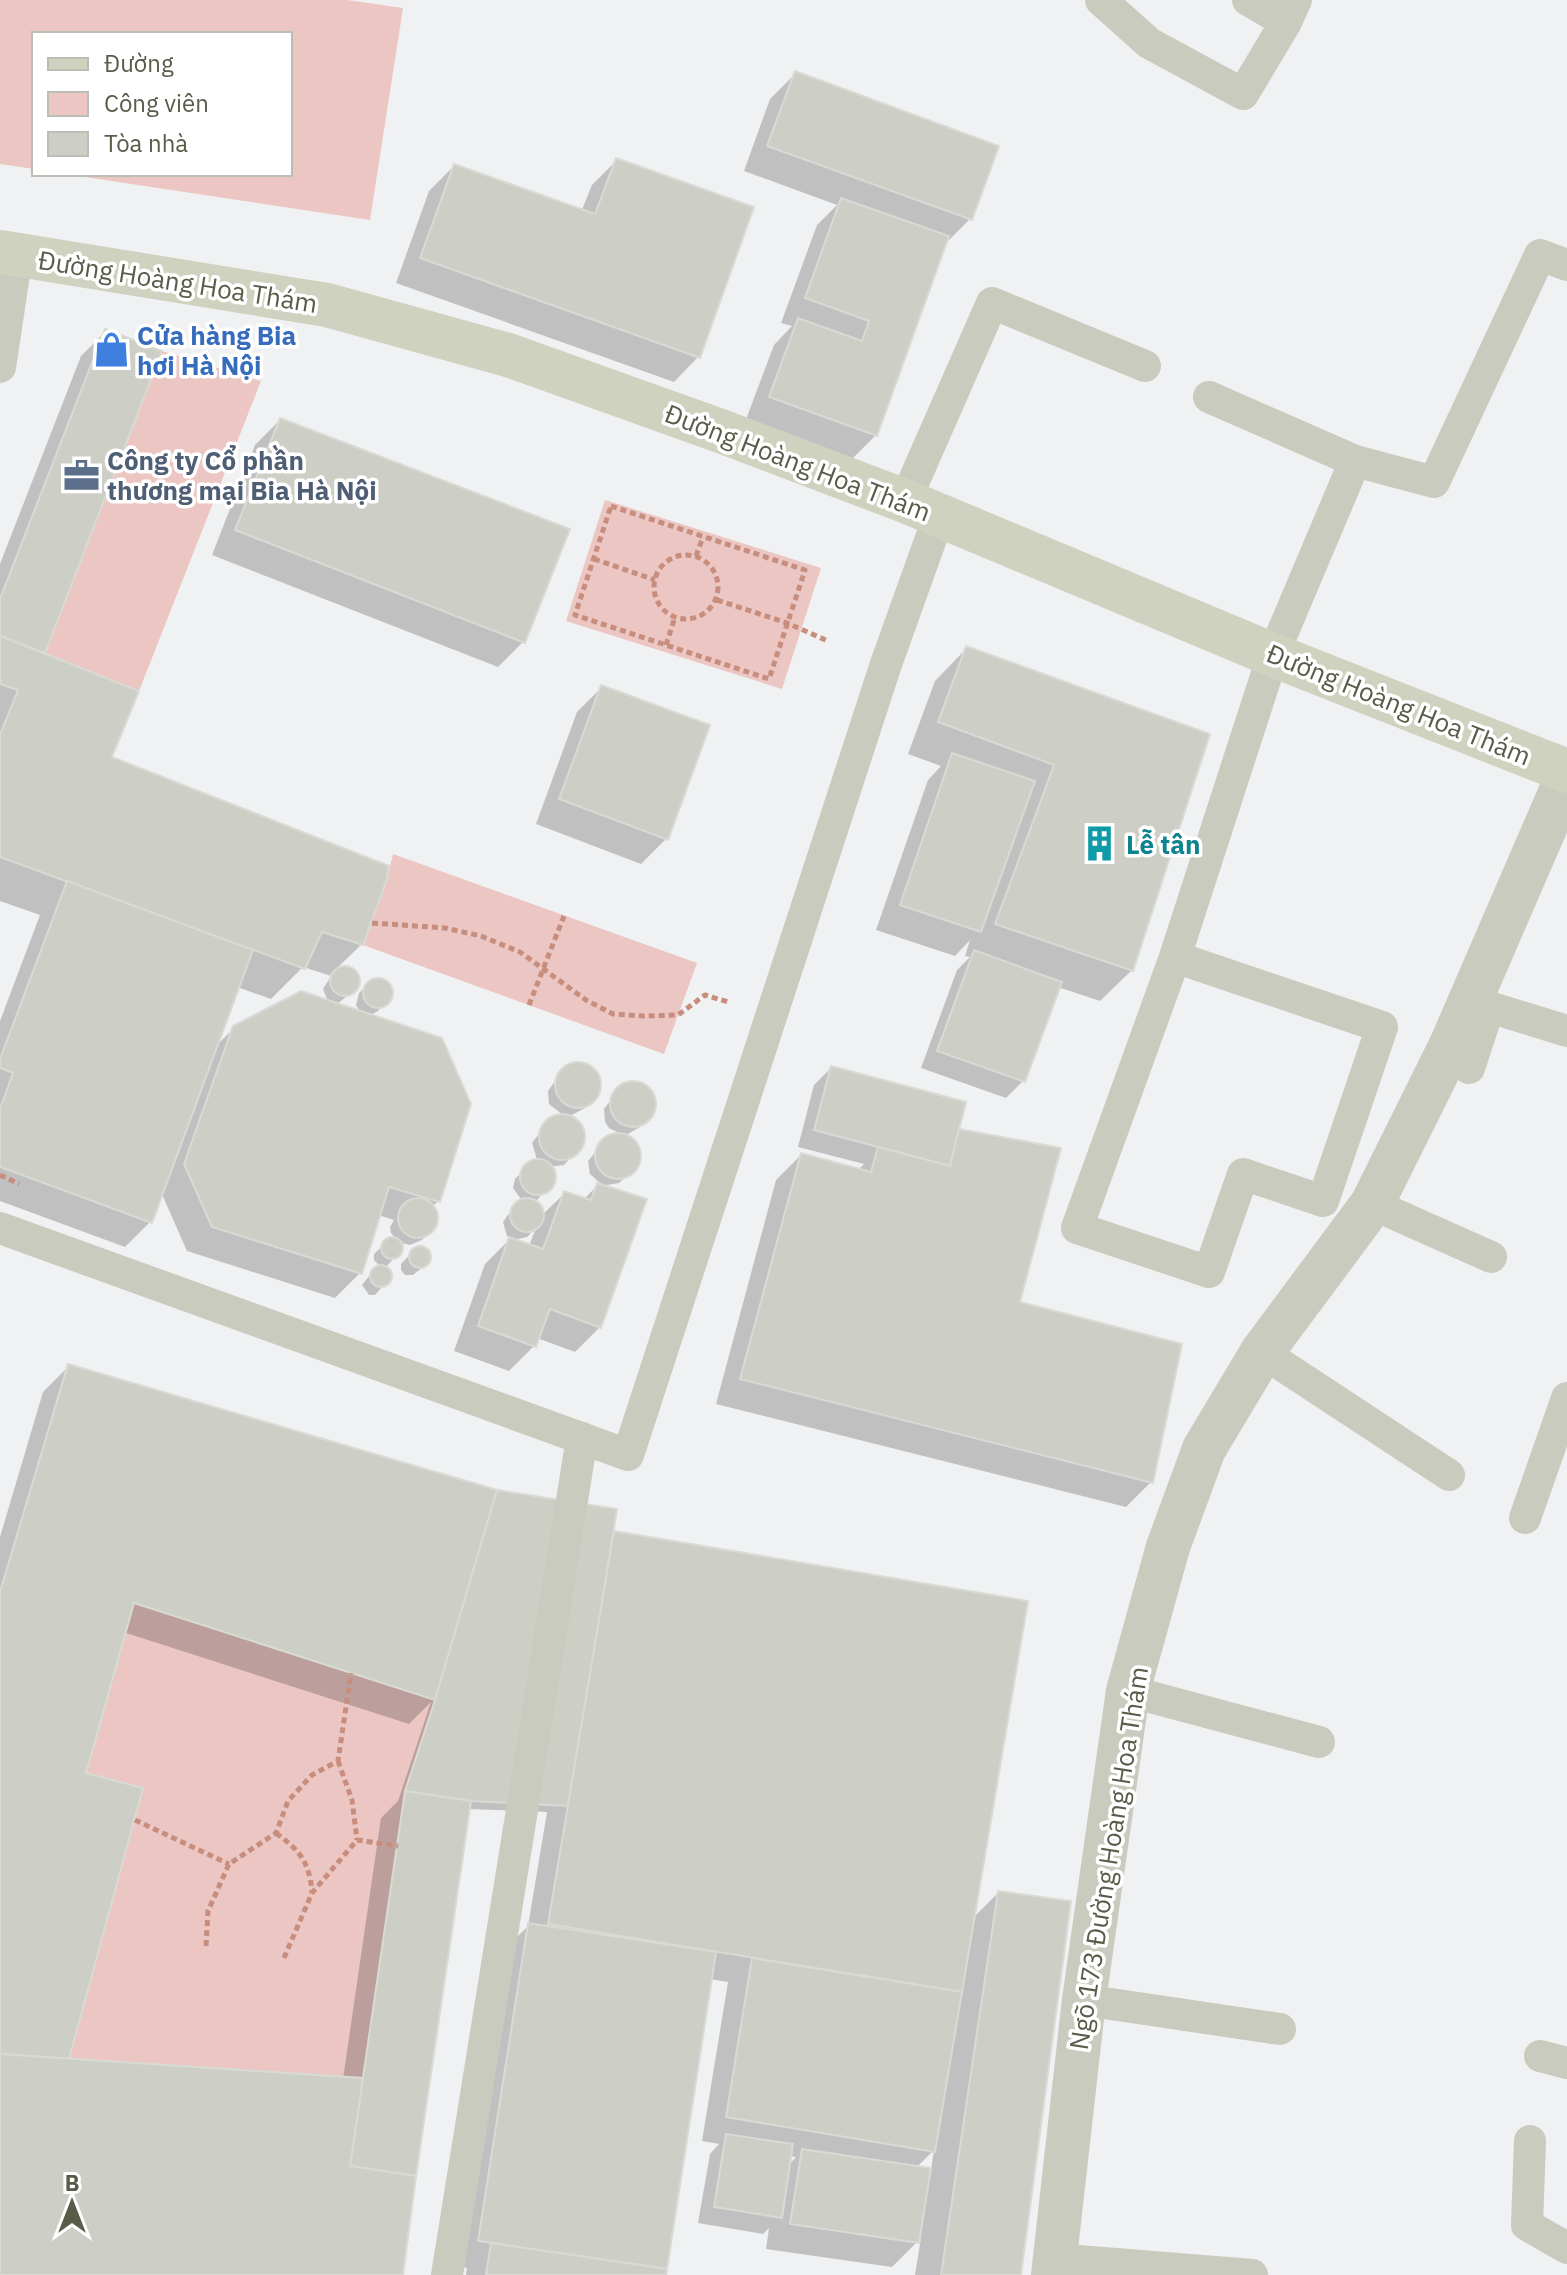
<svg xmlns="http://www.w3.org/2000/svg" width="1567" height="2275" viewBox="0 0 1567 2275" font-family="'IBM Plex Sans',sans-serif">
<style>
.green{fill:#ecc6c3}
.shadow{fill:#0003;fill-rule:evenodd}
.building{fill:#cdcfc7;stroke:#d8dbd4;stroke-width:2}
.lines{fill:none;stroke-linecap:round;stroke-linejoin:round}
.path{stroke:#c78d7d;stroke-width:5;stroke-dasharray:6 4;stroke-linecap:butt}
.lane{stroke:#c8cbbd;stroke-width:32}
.street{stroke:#c8cbbd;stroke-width:44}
.secondary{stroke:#ced2bf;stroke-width:44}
.labels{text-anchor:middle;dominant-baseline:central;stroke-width:7;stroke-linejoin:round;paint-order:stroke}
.street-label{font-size:26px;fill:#585c49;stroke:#fff}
.shop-label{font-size:26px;font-weight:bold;fill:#366cbe;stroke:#fff;text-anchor:start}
.service-label{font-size:26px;font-weight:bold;fill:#4e5e75;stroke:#fff;text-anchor:start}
.culture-label{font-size:26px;font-weight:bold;fill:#0d838f;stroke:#fff;text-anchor:start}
</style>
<rect width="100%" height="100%" fill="#f0f1f2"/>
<g class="green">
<polygon points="0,0 347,0 403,8 370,220 65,174 290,174 290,34 34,34 34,169 0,164"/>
<polygon points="162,351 261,381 139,691 45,653"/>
<polygon points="605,500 821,568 782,689 566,621"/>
<polygon points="393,854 697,963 664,1054 363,945 387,879"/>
<polygon points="134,1603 435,1700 363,2078 69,2059 143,1789 86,1773"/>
</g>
<g class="shadow">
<polygon points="795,74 970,219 945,244 876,435 851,460 745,422 774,345 792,326 781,323 817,225 837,205 744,171 770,99"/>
<polygon points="617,160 698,357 674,382 396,283 429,191 454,166 581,212 592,185"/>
<path d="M 106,331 L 44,652 L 41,654 L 110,758 L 362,944 L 334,971 L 343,968 L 355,972 L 359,979 L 357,988 L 336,1005 L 361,1013 L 356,1005 L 359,993 L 368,984 L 380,979 L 388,983 L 392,994 L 378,1011 L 369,1016 L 438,1201 L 431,1208 L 435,1214 L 430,1231 L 422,1240 L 410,1245 L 401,1243 L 402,1250 L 384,1269 L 388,1270 L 390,1278 L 375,1295 L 369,1295 L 362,1285 L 373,1271 L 381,1267 L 374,1260 L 374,1254 L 390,1239 L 399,1243 L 391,1233 L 390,1227 L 394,1220 L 378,1215 L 360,1273 L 335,1298 L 187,1251 L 161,1192 L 150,1222 L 125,1247 L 0,1201 L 0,1021 L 40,915 L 0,901 L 0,564 L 81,356 ZM 303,967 L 331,976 L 323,989 L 328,1002 L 235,1027 L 215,1047 L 237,987 L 271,999 Z"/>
<polygon points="280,420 523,642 498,667 212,555 255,445"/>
<polygon points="966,649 1207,736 1132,970 1100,1001 1058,987 1023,1081 1006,1098 921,1068 957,970 970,957 965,956 970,940 955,956 876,930 928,780 941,766 908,754 935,681"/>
<polygon points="602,687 666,839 641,864 536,824 577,712"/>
<polygon points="582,1065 594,1073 598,1086 594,1100 585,1108 572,1115 563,1115 549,1104 548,1091 563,1070"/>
<polygon points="831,1068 956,1131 1018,1303 1151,1482 1126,1507 716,1404 776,1180 801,1155 858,1170 864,1164 798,1147 814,1085"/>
<polygon points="638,1084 650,1091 654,1104 649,1118 640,1127 628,1134 621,1134 609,1128 605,1122 604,1109 619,1089"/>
<path d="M 562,1116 L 579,1125 L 582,1145 L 564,1165 L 549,1167 L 553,1172 L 553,1182 L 537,1200 L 531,1200 L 540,1205 L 543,1214 L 564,1194 L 583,1200 L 600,1183 L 590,1174 L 588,1161 L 609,1136 L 622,1136 L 634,1143 L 639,1156 L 634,1169 L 619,1183 L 601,1186 L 600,1327 L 575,1352 L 537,1338 L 534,1346 L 509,1371 L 454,1351 L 485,1264 L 511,1238 L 507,1236 L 503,1222 L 516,1204 L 523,1202 L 513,1188 L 515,1179 L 531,1163 L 538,1163 L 532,1143 L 548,1122 ZM 536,1228 L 529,1246 L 513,1240 L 527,1237 Z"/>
<polygon points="415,1249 423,1249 429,1256 428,1263 413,1275 405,1275 401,1270 401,1264"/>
<path d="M 68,1367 L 610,1538 L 615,1533 L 972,1919 L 998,1893 L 1019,2275 L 915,2275 L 921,2238 L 892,2267 L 766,2249 L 769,2228 L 763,2234 L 698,2223 L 710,2154 L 719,2144 L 702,2141 L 728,1982 L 710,1979 L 665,2275 L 466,2275 L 467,2268 L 455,2265 L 504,1950 L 528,1926 L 547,1812 L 468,1809 L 402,2275 L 0,2275 L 0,1537 L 43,1392 ZM 123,1632 L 409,1724 L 431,1702 L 398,1801 L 381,1818 L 343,2079 L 67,2061 L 83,1774 ZM 934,2150 L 931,2170 L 916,2168 ZM 789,2156 L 796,2157 L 788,2166 Z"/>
</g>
<g class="building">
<polygon points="795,71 999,146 972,220 767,146"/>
<polygon points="616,158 754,207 700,358 420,258 454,164 595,214"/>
<polygon points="841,198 949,236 877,436 769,397 798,318 862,341 869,321 805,298"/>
<polygon points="105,329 162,351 45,653 0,636 0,599"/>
<polygon points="280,418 570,529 525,643 235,530"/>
<polygon points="0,636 139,691 112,757 389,866 387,879 363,945 322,932 305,969 0,857 0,735 18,690 0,684"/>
<polygon points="966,646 1210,734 1133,971 995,924 1054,765 938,722"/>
<polygon points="601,685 710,725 668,840 559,799"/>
<polygon points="952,753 1035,781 981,932 900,905"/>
<polygon points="67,881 253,950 152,1223 0,1167 0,1109 13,1073 0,1068 0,1059"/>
<polygon points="974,950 1062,982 1025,1082 937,1051"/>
<circle cx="345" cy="981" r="15"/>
<circle cx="378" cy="993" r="15"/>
<polygon points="301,991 442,1038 471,1104 440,1202 389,1187 362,1274 212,1227 184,1164 233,1026"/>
<circle cx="578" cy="1085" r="23"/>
<polygon points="831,1066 966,1102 950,1166 814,1130"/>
<circle cx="633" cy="1104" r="23"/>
<circle cx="562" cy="1137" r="23"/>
<polygon points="959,1129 1061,1148 1020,1302 1182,1344 1153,1483 740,1379 801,1153 871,1172 878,1147 950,1166"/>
<circle cx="618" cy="1156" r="23"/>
<circle cx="538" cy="1177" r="18"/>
<polygon points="597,1183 647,1199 601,1328 550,1309 536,1347 478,1326 509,1237 543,1249 564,1191 591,1200"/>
<circle cx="527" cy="1215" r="17"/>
<circle cx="418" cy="1218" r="20"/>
<circle cx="392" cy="1248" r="11"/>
<circle cx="420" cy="1257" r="11"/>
<circle cx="381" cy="1276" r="11"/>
<polygon points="68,1364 497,1490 435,1700 134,1603 86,1773 143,1788 69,2059 0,2054 0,1592"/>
<polygon points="497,1490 617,1509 569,1806 471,1801 405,1791 435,1700"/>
<polygon points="614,1531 1028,1601 962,1992 548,1924"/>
<polygon points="405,1791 471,1801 416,2176 350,2166"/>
<polygon points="998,1891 1071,1901 1021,2275 941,2275"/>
<polygon points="528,1923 716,1952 667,2269 478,2241"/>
<polygon points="752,1958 962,1992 935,2152 726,2117"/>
<polygon points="0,2054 363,2078 350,2166 416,2176 403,2275 0,2275"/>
<polygon points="726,2134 793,2144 782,2218 714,2207"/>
<polygon points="802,2149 931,2168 919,2243 790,2224"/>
<polygon points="491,2243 667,2269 666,2275 486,2275"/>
</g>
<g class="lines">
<g class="path">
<polygon points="611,506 805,570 769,679 575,615"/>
<circle cx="686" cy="587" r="32"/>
<polyline points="696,556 703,537"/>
<polyline points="594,559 655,580"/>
<polyline points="717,600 787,623 828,641"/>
<polyline points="666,645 675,617"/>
<polyline points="372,923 445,928 481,936 520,952 586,1000 613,1014 644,1016 678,1015 705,995 728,1002"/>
<polyline points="529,1005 564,916"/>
<polyline points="0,1175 19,1184"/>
<polyline points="338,1761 352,1800 357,1840"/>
<polyline points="135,1820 229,1864"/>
<path d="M 276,1833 C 299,1850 310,1862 312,1893"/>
<polyline points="206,1946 208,1911 229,1864 276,1833 288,1801 312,1775 338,1761 351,1673"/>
<polyline points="284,1958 312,1893 357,1840 398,1846"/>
</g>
<g class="lane">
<polyline points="1101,0 1149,43 1243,94 1286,22 1296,0"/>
<polyline points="1248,0 1286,22"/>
<polyline points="0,367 17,254"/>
<polyline points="1209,397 1355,461"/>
<polyline points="905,501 992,303 1145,366"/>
<polyline points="1175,957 1382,1027 1323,1201 1243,1174 1209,1272 1077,1228 1175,957 1273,655 1355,461 1434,482 1540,255 1567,265"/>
<polyline points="1469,1068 1489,1007 1567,1031"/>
<polyline points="1372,1204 1491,1257"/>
<polyline points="0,1228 628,1455 886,664 939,516"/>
<polyline points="1262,1352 1449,1475"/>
<polyline points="1525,1518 1567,1398"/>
<polyline points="1128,1691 1319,1742"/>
<polyline points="1084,2000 1280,2029"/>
<polyline points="1540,2056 1567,2063"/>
<polyline points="1530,2141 1527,2225 1567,2248"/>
<polyline points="1054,2259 1252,2275"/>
<polyline points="447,2275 582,1438"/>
</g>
<polyline class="street" points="1053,2275 1084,2000 1128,1691 1168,1547 1204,1449 1262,1352 1372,1204 1451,1045 1567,777"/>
<polyline class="secondary" points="0,252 327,305 508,355 726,433 905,501 1273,655 1567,771"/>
</g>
<defs>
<symbol id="shop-bare" viewBox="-9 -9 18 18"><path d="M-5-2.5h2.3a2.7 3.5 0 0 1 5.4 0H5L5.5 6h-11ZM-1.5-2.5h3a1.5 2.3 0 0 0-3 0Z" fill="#3f7fe0" stroke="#fff" stroke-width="2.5" paint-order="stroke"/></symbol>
<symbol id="office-bare" viewBox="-9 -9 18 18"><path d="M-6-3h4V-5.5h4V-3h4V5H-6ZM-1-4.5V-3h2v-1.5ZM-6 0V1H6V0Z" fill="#5c6f8a" stroke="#fff" stroke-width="2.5" paint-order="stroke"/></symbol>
<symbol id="building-bare" viewBox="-9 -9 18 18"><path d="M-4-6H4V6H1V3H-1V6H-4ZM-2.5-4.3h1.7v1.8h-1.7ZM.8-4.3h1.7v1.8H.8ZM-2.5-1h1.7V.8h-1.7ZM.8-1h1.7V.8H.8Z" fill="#0f9aa8" stroke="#fff" stroke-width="2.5" paint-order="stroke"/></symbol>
</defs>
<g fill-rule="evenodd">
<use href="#shop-bare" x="86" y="324" width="51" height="51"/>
<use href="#office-bare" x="56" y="450" width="51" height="51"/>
<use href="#building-bare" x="1074" y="818" width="51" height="51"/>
</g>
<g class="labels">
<g class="street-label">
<text transform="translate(178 281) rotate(9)">Đường Hoàng Hoa Thám</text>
<text transform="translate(798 462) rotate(21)">Đường Hoàng Hoa Thám</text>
<text transform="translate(1399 704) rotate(22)">Đường Hoàng Hoa Thám</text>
<text transform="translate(1108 1858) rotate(-81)">Ngõ 173 Đường Hoàng Hoa Thám</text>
</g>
<g class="shop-label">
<text x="137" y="335">Cửa hàng Bia<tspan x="137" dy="30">hơi Hà Nội</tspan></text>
</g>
<g class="service-label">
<text x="107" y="460">Công ty Cổ phần<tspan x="107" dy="30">thương mại Bia Hà Nội</tspan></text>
</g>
<g class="culture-label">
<text x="1126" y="844">Lễ tân</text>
</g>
</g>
<rect x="32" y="32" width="260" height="144" fill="#ffffff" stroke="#bcbeb6" stroke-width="2"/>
<rect x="48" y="58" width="40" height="12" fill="#ced2bf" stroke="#bcbeb6" stroke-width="2"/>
<text x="104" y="72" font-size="24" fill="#585c49">Đường</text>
<rect x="48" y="92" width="40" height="24" fill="#ecc6c3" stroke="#bcbeb6" stroke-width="2"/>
<text x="104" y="112" font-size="24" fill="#585c49">Công viên</text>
<rect x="48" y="132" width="40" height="24" fill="#cdcfc7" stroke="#bcbeb6" stroke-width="2"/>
<text x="104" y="152" font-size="24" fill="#585c49">Tòa nhà</text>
<g transform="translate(72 2203)" stroke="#ffffff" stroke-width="6" paint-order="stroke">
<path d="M0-6L14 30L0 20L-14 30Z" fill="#585c49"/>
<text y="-12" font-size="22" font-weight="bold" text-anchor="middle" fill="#585c49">B</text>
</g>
</svg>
